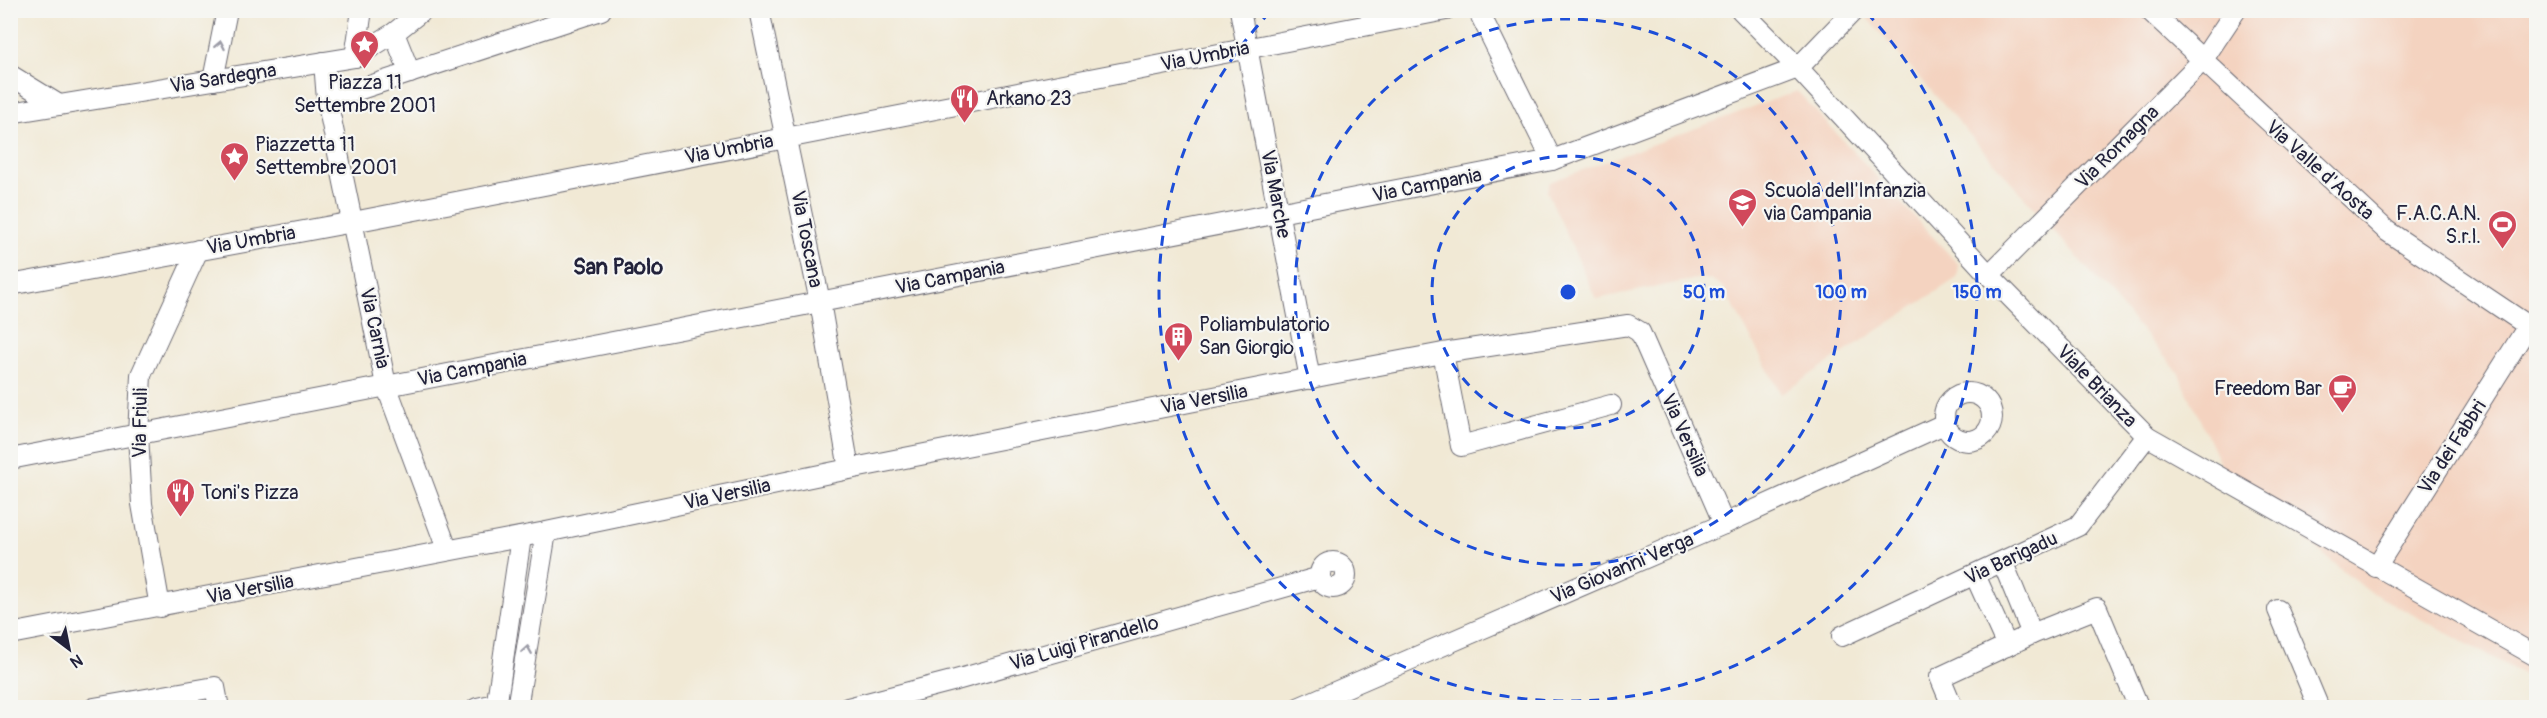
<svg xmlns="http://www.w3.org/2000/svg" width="2547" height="718" viewBox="0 0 2547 718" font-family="Pangolin,sans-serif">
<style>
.built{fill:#f4d3c0}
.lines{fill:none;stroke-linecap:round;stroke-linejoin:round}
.minor-casing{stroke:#6a6871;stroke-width:22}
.minor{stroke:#fff;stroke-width:20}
.oneway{stroke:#9c9ca7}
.ring{fill:none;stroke:#1d4ed8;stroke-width:3;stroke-dasharray:10 8}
.labels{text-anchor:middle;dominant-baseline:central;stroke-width:4.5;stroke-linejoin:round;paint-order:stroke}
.street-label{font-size:20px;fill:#22223b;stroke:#f6f6f2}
.poi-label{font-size:20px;fill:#22223b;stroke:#f6f6f2;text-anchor:start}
.quarter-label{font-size:22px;font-weight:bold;fill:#22223b;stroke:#f6f6f2}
.centre{fill:#1d4ed8;stroke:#f6f6f2;stroke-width:3}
.ring-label{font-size:18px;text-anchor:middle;font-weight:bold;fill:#1d4ed8;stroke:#f6f6f2;stroke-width:4.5;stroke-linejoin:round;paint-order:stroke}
</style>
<rect width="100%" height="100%" fill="#f6f6f2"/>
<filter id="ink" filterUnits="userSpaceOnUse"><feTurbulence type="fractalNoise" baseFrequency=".0167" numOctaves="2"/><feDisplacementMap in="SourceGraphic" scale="12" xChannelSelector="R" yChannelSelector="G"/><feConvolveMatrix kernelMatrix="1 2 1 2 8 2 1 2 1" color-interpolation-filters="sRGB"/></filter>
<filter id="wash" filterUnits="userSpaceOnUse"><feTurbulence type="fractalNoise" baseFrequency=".008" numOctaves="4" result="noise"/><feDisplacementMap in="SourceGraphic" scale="24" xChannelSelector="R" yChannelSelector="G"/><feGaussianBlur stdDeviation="1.35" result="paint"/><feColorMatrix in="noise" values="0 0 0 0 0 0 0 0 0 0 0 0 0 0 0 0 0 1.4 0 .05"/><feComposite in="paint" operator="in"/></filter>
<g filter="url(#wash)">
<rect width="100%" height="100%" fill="#f1e9d5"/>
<g class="built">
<polygon points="1861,11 2536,11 2536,681 2367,590 2225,474 2178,372"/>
<polygon points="1797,91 1959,265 1957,278 1781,394 1723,287 1714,281 1701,278 1596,299 1547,191 1550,182"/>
</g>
</g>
<g filter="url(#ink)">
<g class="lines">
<defs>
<g id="minor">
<polyline points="759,10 820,302 849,469"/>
<polyline points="1240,10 1310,379"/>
<polyline points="1478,10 1552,160"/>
<polyline points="1741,10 1798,68 1989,275 2147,436 2536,656"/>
<polyline points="2149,10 2387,231 2536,331"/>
<polyline points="394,33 410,73"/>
<polyline points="355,57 362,10"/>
<polyline points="324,62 327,100 386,385 447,549"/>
<polyline points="10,75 59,105"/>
<polyline points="213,80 227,10"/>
<polyline points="327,100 601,10"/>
<polyline points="10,113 355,57 394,33 423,10"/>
<polyline points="1989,275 2202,61 2236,10"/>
<polyline points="10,285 353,222 1446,10"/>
<polyline points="1443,353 1461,446 1611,405"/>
<circle cx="1968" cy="417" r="24"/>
<polyline points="10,459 1552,160 1798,68 1854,10"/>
<circle cx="1333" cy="575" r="13"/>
<polyline points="2003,563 2032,634"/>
<polyline points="2376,567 2528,326"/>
<polyline points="1975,575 2007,646"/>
<polyline points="160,607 142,504 138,435 141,375 198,250"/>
<polyline points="2278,610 2319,708"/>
<polyline points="10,634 546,532 849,469 1326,375 1443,353 1628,325 1640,332 1724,524"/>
<polyline points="1842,636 2078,526 2147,436"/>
<polyline points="94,708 215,687 219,708"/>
<polyline points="477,708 496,704"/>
<polyline points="496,708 521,537"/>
<polyline points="517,708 546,532"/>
<polyline points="848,708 956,680 1320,577"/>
<polyline points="1298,708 1724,524 1944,424"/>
<polyline points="1953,708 1940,677 2032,634 2097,608 2139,708"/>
</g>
</defs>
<use href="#minor" class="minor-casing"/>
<use href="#minor" class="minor"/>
</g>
<defs><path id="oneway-chevron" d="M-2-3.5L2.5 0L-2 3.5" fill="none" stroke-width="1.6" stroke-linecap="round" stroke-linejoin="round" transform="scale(1.5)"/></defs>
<g class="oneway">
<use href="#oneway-chevron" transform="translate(220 45) rotate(-79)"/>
<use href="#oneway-chevron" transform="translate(527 650) rotate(-81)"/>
</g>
</g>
<g class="ring">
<circle cx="1568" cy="292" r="136"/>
<circle cx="1568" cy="292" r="273"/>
<path d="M1867 13A409 409 0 1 1 1269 13"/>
</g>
<defs>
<symbol id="sight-pin" viewBox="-11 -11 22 30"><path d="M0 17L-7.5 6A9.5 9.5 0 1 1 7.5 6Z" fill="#d1495b" stroke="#f6f6f2"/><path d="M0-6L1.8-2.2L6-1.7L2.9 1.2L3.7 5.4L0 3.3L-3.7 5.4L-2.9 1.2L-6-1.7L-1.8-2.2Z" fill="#fff"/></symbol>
<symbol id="restaurant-pin" viewBox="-11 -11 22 30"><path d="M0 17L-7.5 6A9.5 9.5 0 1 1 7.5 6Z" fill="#d1495b" stroke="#f6f6f2"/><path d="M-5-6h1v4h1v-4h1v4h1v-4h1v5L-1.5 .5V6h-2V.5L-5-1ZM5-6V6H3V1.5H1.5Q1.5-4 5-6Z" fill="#fff"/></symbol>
<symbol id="school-pin" viewBox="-11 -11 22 30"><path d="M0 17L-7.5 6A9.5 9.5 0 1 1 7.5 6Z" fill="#d1495b" stroke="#f6f6f2"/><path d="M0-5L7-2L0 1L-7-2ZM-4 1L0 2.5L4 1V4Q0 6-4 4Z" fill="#fff"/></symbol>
<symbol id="stadium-pin" viewBox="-11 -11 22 30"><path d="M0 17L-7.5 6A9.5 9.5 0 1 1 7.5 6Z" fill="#d1495b" stroke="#f6f6f2"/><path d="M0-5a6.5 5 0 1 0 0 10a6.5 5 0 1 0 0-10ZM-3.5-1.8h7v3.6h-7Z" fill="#fff"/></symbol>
<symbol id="building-pin" viewBox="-11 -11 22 30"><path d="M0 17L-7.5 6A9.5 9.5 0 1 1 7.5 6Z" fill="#d1495b" stroke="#f6f6f2"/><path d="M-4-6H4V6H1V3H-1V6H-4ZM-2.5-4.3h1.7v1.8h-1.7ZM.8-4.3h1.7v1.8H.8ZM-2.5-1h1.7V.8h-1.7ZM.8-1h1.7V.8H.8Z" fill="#fff"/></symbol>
<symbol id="cafe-pin" viewBox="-11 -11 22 30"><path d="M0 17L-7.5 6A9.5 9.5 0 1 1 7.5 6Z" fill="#d1495b" stroke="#f6f6f2"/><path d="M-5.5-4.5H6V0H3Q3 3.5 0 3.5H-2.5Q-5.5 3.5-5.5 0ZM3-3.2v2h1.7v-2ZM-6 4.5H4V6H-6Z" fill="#fff"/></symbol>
</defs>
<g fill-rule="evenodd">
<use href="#sight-pin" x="348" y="28" width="33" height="45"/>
<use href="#restaurant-pin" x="948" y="82" width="33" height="45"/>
<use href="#sight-pin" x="218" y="140" width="33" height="45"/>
<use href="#school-pin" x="1726" y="186" width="33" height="45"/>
<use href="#stadium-pin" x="2486" y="208" width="33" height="45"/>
<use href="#building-pin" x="1162" y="320" width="33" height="45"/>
<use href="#cafe-pin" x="2326" y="372" width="33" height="45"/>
<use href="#restaurant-pin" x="164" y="476" width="33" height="45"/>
</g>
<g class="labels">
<g class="street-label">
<text transform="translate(1205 56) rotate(-11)">Via Umbria</text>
<text transform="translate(223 78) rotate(-9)">Via Sardegna</text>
<text transform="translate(2117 147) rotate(-45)">Via Romagna</text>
<text transform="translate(729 149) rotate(-11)">Via Umbria</text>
<text transform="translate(2320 170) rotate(42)">Via Valle d'Aosta</text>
<text transform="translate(1427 185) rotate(-11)">Via Campania</text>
<text transform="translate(1276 194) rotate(79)">Via Marche</text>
<text transform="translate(807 239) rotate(79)">Via Toscana</text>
<text transform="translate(251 240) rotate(-10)">Via Umbria</text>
<text transform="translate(950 277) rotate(-11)">Via Campania</text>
<text transform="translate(375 328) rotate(78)">Via Carnia</text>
<text transform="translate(472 369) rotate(-11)">Via Campania</text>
<text transform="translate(2097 386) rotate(46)">Viale Brianza</text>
<text transform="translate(1204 399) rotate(-11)">Via Versilia</text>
<text transform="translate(140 423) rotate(-89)">Via Friuli</text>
<text transform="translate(1685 435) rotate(66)">Via Versilia</text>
<text transform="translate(2452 447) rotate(-57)">Via dei Fabbri</text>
<text transform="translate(727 494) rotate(-12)">Via Versilia</text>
<text transform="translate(2011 558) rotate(-25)">Via Barigadu</text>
<text transform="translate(1622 568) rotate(-23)">Via Giovanni Verga</text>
<text transform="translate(250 589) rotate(-11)">Via Versilia</text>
<text transform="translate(1084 643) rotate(-16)">Via Luigi Pirandello</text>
</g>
<g class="poi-label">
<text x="365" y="82" text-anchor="middle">Piazza 11<tspan x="365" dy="23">Settembre 2001</tspan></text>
<text x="986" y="98">Arkano 23</text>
<text x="255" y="144">Piazzetta 11<tspan x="255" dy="23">Settembre 2001</tspan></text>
<text x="1764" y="190">Scuola dell'Infanzia<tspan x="1764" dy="23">via Campania</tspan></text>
<text x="2481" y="213" text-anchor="end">F.A.C.A.N.<tspan x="2481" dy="23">S.r.l.</tspan></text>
<text x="1199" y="324">Poliambulatorio<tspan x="1199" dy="23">San Giorgio</tspan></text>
<text x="2322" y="388" text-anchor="end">Freedom Bar</text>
<text x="201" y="492">Toni's Pizza</text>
</g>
<g class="quarter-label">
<text x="618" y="267">San Paolo</text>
</g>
</g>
<circle cx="1568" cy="292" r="9" class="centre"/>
<g class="ring-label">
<text x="1704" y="298">50 m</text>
<text x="1841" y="298">100 m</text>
<text x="1977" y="298">150 m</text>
</g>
<rect width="2547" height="718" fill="none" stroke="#f6f6f2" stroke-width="36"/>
<g transform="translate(69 649) rotate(148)" stroke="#f6f6f2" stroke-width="4.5" paint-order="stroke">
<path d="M0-4.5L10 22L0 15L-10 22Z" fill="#22223b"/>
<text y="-9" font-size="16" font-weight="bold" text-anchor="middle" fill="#22223b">N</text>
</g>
</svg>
